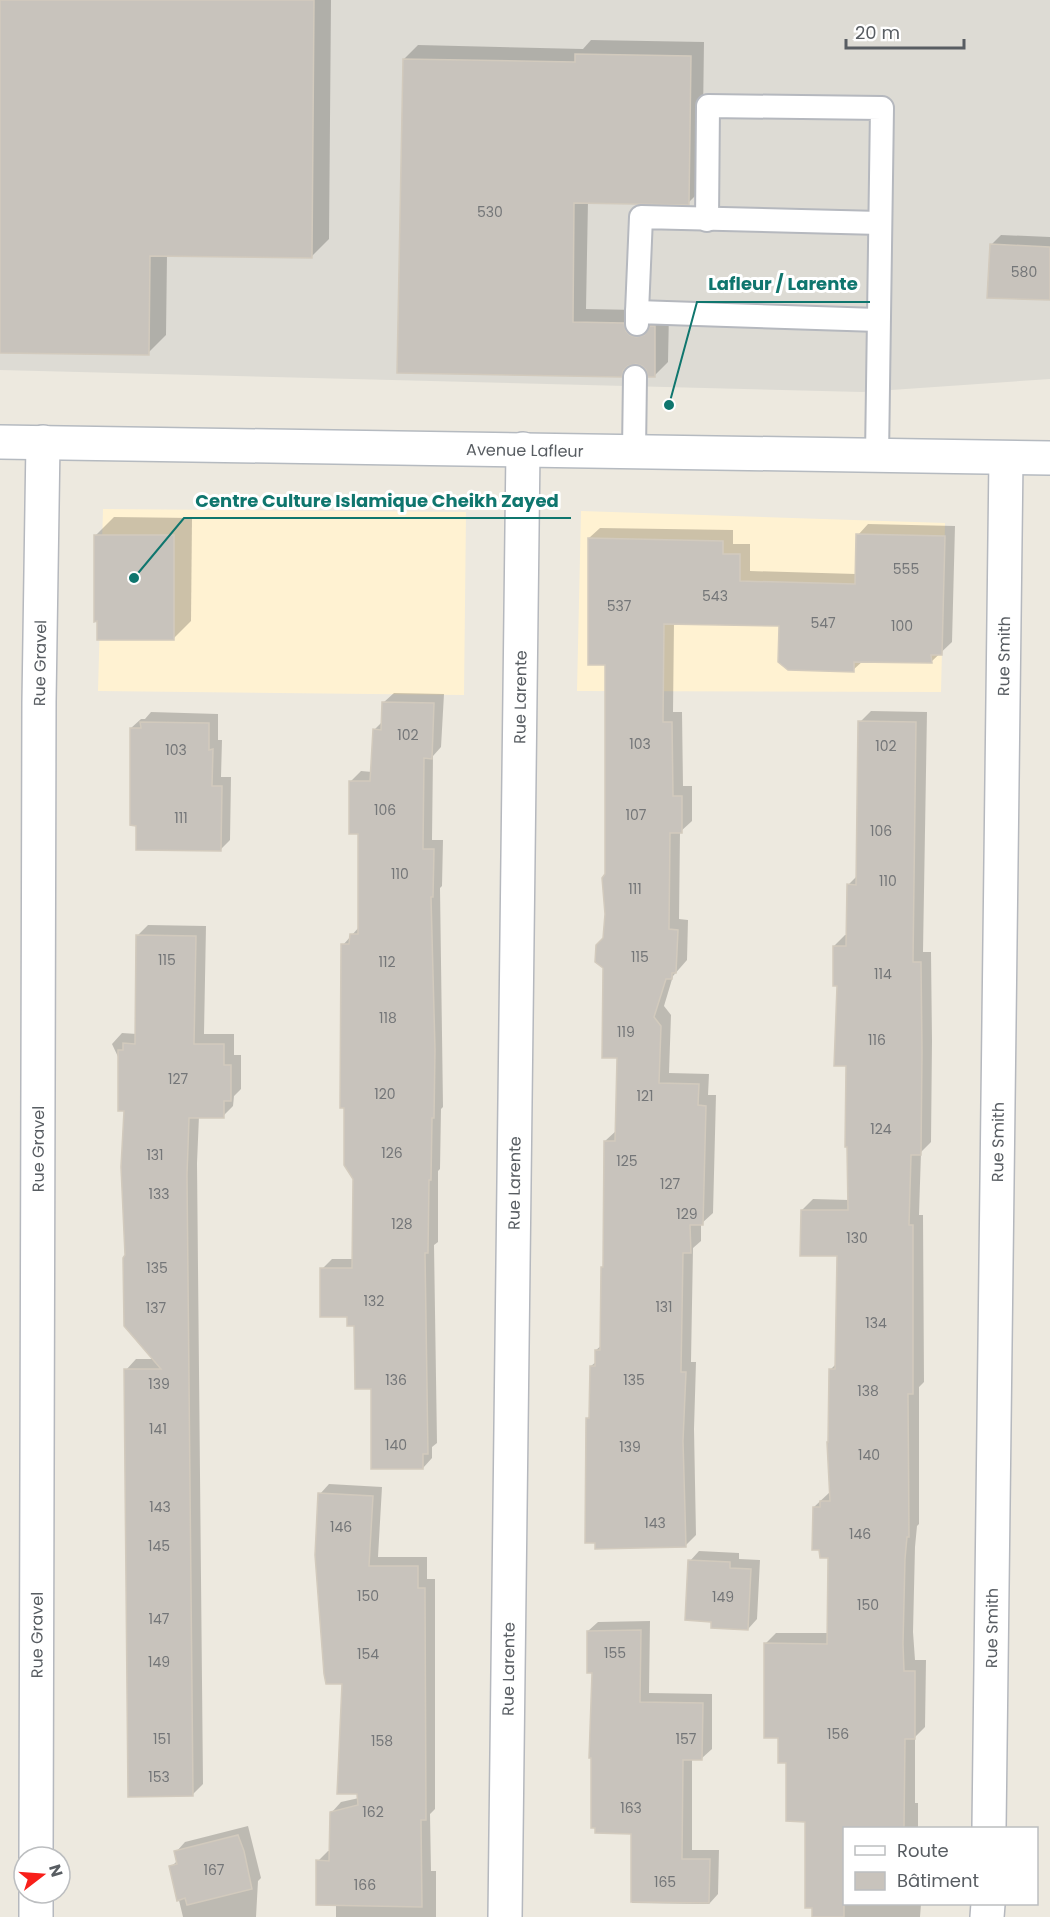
<svg xmlns="http://www.w3.org/2000/svg" width="1050" height="1917" viewBox="0 0 1050 1917" font-family="Poppins,sans-serif">
<style>
.commercial{fill:#fff2d2}
.industrial{fill:#dddbd4}
.shadow{fill:#0003}
.building{fill:#c8c3bc;stroke:#d2cabd;stroke-width:1.5}
.lines{fill:none;stroke-linecap:round;stroke-linejoin:round}
.lane-casing{stroke:#b5b8be;stroke-width:26}
.street-casing{stroke:#b5b8be;stroke-width:36}
.secondary-casing{stroke:#b5bac0;stroke-width:36}
.lane{stroke:#fff;stroke-width:22}
.street{stroke:#fff;stroke-width:33}
.secondary{stroke:#fff;stroke-width:33}
.labels{text-anchor:middle;dominant-baseline:central;stroke-width:6;stroke-linejoin:round;paint-order:stroke}
.number-label{font-size:14px;fill:#747678}
.street-label{font-size:16px;fill:#585d62;stroke:#fff}
.leader{fill:none;stroke:#0f766e;stroke-width:2}
.callout-dot{fill:#0f766e;stroke:#fff;stroke-width:2}
.callout-label{font-size:18px;text-anchor:middle;font-weight:bold;fill:#0f766e;stroke:#fff;stroke-width:6;stroke-linejoin:round;paint-order:stroke}
</style>
<rect width="100%" height="100%" fill="#ede9df"/>
<g class="commercial">
<polygon points="103,509 466,512 464,695 98,691"/>
<polygon points="581,511 945,523 941,692 577,691"/>
</g>
<polygon class="industrial" points="0,0 1050,0 1050,379 862,392 0,370"/>
<g class="shadow">
<polygon points="0,0 331,0 329,239 311,257 167,255 166,335 148,353 0,351"/>
<polygon points="591,40 704,42 702,189 688,203 588,201 586,309 637,310 644,322 651,324 669,312 668,362 654,376 643,364 633,363 621,375 398,371 404,59 418,45 583,49"/>
<polygon points="1001,235 1050,237 1050,298 991,245"/>
<polygon points="114,517 192,518 191,621 173,639 96,535"/>
<polygon points="868,524 955,526 952,642 931,662 863,661 853,670 781,624 674,623 673,712 682,712 683,786 692,786 692,821 680,832 679,919 688,920 687,960 673,976 664,1006 671,1015 669,1073 709,1074 708,1095 716,1095 713,1213 701,1224 701,1241 693,1248 691,1362 696,1362 694,1429 696,1535 685,1546 587,1419 591,1415 591,1366 597,1361 596,1350 602,1345 605,1266 605,1141 617,1130 619,1057 605,937 606,663 589,538 600,528 733,530 733,544 750,544 750,571 856,574 858,535"/>
<polygon points="394,693 444,694 441,747 433,756 432,840 443,840 442,886 440,888 443,1107 441,1109 440,1169 438,1171 438,1242 434,1245 437,1443 432,1447 432,1458 423,1468 372,1388 356,1325 322,1269 332,1259 354,1259 355,1179 343,945 360,926 359,832 351,781 361,771 372,772 374,730 383,721 384,702"/>
<polygon points="871,711 927,712 923,952 931,952 932,1041 931,1142 921,1152 919,1215 923,1215 924,1382 919,1387 919,1524 917,1526 915,1547 913,1632 915,1660 926,1660 925,1727 915,1737 915,1803 918,1803 918,1828 844,1828 844,1904 921,1904 920,1917 814,1917 806,1820 779,1736 765,1644 776,1633 829,1633 830,1557 814,1507 831,1491 831,1369 837,1363 839,1255 802,1210 813,1199 849,1200 847,1065 834,946 845,935 848,935 848,885 857,876 860,722"/>
<polygon points="151,712 218,714 218,740 222,740 221,777 231,777 230,840 220,850 131,728 141,719 145,719"/>
<polygon points="148,925 206,926 204,1034 234,1034 234,1055 241,1055 241,1089 234,1096 233,1106 223,1116 199,1116 197,1163 203,1784 192,1795 126,1370 136,1359 155,1359 120,1061 112,1044 122,1033 137,1034 137,936"/>
<polygon points="329,1484 382,1487 378,1557 427,1557 427,1579 435,1579 435,1809 430,1814 431,1871 436,1871 436,1917 336,1917 336,1904 318,1861 328,1851 331,1851 332,1812 341,1802 359,1798 320,1494"/>
<polygon points="699,1551 739,1553 739,1559 760,1560 757,1619 748,1629 690,1561"/>
<polygon points="650,1621 649,1693 712,1694 712,1749 702,1758 692,1758 692,1850 719,1850 718,1894 709,1904 632,1903 633,1832 593,1672 588,1631 598,1622"/>
<polygon points="248,1826 261,1878 258,1881 256,1917 183,1917 171,1867 178,1860 176,1852 185,1842"/>
</g>
<g class="building">
<polygon points="0,0 314,0 312,258 150,256 149,355 0,353"/>
<polygon points="575,54 691,56 689,205 574,203 573,322 624,323 626,331 630,335 636,337 644,335 650,326 655,326 655,377 648,377 646,370 642,366 636,364 628,366 623,371 622,377 397,373 403,59 575,62"/>
<polygon points="990,244 1050,247 1050,300 987,298"/>
<polygon points="856,534 945,536 942,655 931,655 932,663 854,662 854,672 788,670 778,662 779,626 664,624 663,722 672,722 673,796 682,796 682,833 670,833 669,929 678,930 676,973 672,973 672,979 666,979 654,1017 661,1026 659,1083 699,1084 698,1105 706,1106 703,1225 690,1225 691,1253 683,1253 681,1372 686,1372 683,1441 686,1547 595,1549 595,1543 585,1543 586,1418 589,1418 590,1366 595,1366 595,1350 600,1350 601,1267 603,1267 604,1141 615,1141 617,1058 602,1058 603,968 595,962 596,945 603,938 605,914 602,878 605,874 605,665 588,665 588,538 723,541 723,554 740,554 740,581 855,584"/>
<polygon points="94,535 174,535 174,640 97,640 97,621 94,622"/>
<polygon points="382,702 434,703 432,759 424,758 423,849 434,849 433,897 431,897 435,1050 434,1118 432,1118 431,1180 429,1180 428,1253 425,1253 428,1454 423,1454 423,1469 371,1469 371,1389 355,1389 354,1326 347,1326 347,1317 320,1317 320,1268 352,1268 353,1179 344,1165 344,1108 340,1108 341,944 349,944 350,934 358,934 358,834 349,834 349,781 370,781 373,729 381,730"/>
<polygon points="858,721 916,722 913,962 921,962 922,1052 921,1155 911,1155 909,1225 913,1225 913,1394 908,1394 909,1537 907,1537 905,1559 903,1644 904,1671 915,1671 915,1739 905,1739 904,1828 844,1828 844,1917 812,1917 812,1908 805,1908 805,1822 786,1821 786,1763 778,1763 778,1738 764,1738 764,1643 827,1644 828,1558 820,1558 819,1550 812,1550 813,1507 820,1507 820,1501 830,1501 827,1442 828,1442 829,1369 835,1369 837,1256 800,1256 801,1210 848,1210 847,1147 845,1147 846,1066 834,1066 837,986 833,986 833,946 846,946 847,884 856,885"/>
<polygon points="140,722 209,723 209,750 213,749 212,786 222,786 221,851 136,850 136,826 130,825 130,728 141,728"/>
<polygon points="136,935 196,936 194,1044 224,1044 224,1065 231,1065 231,1101 224,1101 224,1118 189,1118 187,1175 193,1796 128,1797 124,1369 161,1369 124,1326 123,1258 125,1255 121,1167 124,1111 118,1111 118,1050 123,1050 123,1043 135,1044"/>
<polygon points="318,1493 373,1496 369,1566 418,1566 418,1588 425,1588 426,1820 421,1820 422,1907 316,1905 316,1860 329,1861 330,1812 358,1805 357,1794 337,1794 342,1684 326,1684 324,1674 315,1555"/>
<polygon points="688,1560 730,1562 730,1568 751,1569 748,1630 711,1628 711,1622 685,1620"/>
<polygon points="641,1630 640,1702 703,1703 702,1760 683,1760 682,1859 710,1859 709,1903 631,1902 631,1834 595,1833 595,1828 591,1828 591,1758 589,1758 592,1673 587,1673 587,1631"/>
<polygon points="238,1835 244,1851 252,1889 187,1905 185,1898 177,1901 169,1866 177,1864 174,1851"/>
</g>
<g class="lines">
<defs>
<g id="lane">
<polyline points="707,220 708,106 882,108 877,456"/>
<polyline points="637,312 641,217 880,223"/>
<polyline points="637,324 637,312 878,320"/>
<polyline points="634,451 635,377"/>
</g>
<g id="street">
<path id="s1" d="M 989,1828 L 1006,458"/>
<path id="s2" d="M 36,1857 L 39,702 L 43,442"/>
<polyline points="36,1917 36,1893"/>
<path id="s3" d="M 505,1917 L 523,449"/>
<polyline points="987,1917 988,1904"/>
</g>
<g id="secondary">
<path id="s4" d="M 0,442 L 1050,458"/>
</g>
</defs>
<use href="#lane" class="lane-casing"/>
<use href="#street" class="street-casing"/>
<use href="#secondary" class="secondary-casing"/>
<use href="#lane" class="lane"/>
<use href="#street" class="street"/>
<use href="#secondary" class="secondary"/>
</g>
<g class="labels">
<g class="number-label">
<text x="490" y="212">530</text>
<text x="1024" y="272">580</text>
<text x="906" y="569">555</text>
<text x="715" y="596">543</text>
<text x="619" y="606">537</text>
<text x="823" y="623">547</text>
<text x="902" y="626">100</text>
<text x="408" y="735">102</text>
<text x="640" y="744">103</text>
<text x="886" y="746">102</text>
<text x="176" y="750">103</text>
<text x="385" y="810">106</text>
<text x="636" y="815">107</text>
<text x="181" y="818">111</text>
<text x="881" y="831">106</text>
<text x="400" y="874">110</text>
<text x="888" y="881">110</text>
<text x="635" y="889">111</text>
<text x="640" y="957">115</text>
<text x="167" y="960">115</text>
<text x="387" y="962">112</text>
<text x="883" y="974">114</text>
<text x="388" y="1018">118</text>
<text x="626" y="1032">119</text>
<text x="877" y="1040">116</text>
<text x="178" y="1079">127</text>
<text x="385" y="1094">120</text>
<text x="645" y="1096">121</text>
<text x="881" y="1129">124</text>
<text x="392" y="1153">126</text>
<text x="155" y="1155">131</text>
<text x="627" y="1161">125</text>
<text x="670" y="1184">127</text>
<text x="159" y="1194">133</text>
<text x="687" y="1214">129</text>
<text x="402" y="1224">128</text>
<text x="857" y="1238">130</text>
<text x="157" y="1268">135</text>
<text x="374" y="1301">132</text>
<text x="664" y="1307">131</text>
<text x="156" y="1308">137</text>
<text x="876" y="1323">134</text>
<text x="396" y="1380">136</text>
<text x="634" y="1380">135</text>
<text x="159" y="1384">139</text>
<text x="868" y="1391">138</text>
<text x="158" y="1429">141</text>
<text x="396" y="1445">140</text>
<text x="630" y="1447">139</text>
<text x="869" y="1455">140</text>
<text x="160" y="1507">143</text>
<text x="655" y="1523">143</text>
<text x="341" y="1527">146</text>
<text x="860" y="1534">146</text>
<text x="159" y="1546">145</text>
<text x="368" y="1596">150</text>
<text x="723" y="1597">149</text>
<text x="868" y="1605">150</text>
<text x="159" y="1619">147</text>
<text x="615" y="1653">155</text>
<text x="368" y="1654">154</text>
<text x="159" y="1662">149</text>
<text x="838" y="1734">156</text>
<text x="162" y="1739">151</text>
<text x="686" y="1739">157</text>
<text x="382" y="1741">158</text>
<text x="159" y="1777">153</text>
<text x="631" y="1808">163</text>
<text x="373" y="1812">162</text>
<text x="214" y="1870">167</text>
<text x="665" y="1882">165</text>
<text x="365" y="1885">166</text>
</g>
<g class="street-label">
<text stroke="none"><textPath href="#s4" startOffset="525">Avenue Lafleur</textPath></text>
<text stroke="none"><textPath href="#s1" startOffset="1172">Rue Smith</textPath></text>
<text stroke="none"><textPath href="#s2" startOffset="1194">Rue Gravel</textPath></text>
<text stroke="none"><textPath href="#s3" startOffset="1220">Rue Larente</textPath></text>
<text stroke="none"><textPath href="#s1" startOffset="686">Rue Smith</textPath></text>
<text stroke="none"><textPath href="#s2" startOffset="708">Rue Gravel</textPath></text>
<text stroke="none"><textPath href="#s3" startOffset="734">Rue Larente</textPath></text>
<text stroke="none"><textPath href="#s1" startOffset="200">Rue Smith</textPath></text>
<text stroke="none"><textPath href="#s2" startOffset="222">Rue Gravel</textPath></text>
<text stroke="none"><textPath href="#s3" startOffset="248">Rue Larente</textPath></text>
</g>
</g>
<path class="leader" d="M669 405L697 302H870M134 578L184 518H571"/>
<g class="callout-dot">
<circle cx="669" cy="405" r="6"/>
<circle cx="134" cy="578" r="6"/>
</g>
<g class="callout-label">
<text x="783" y="290">Lafleur / Larente</text>
<text x="377" y="507">Centre Culture Islamique Cheikh Zayed</text>
</g>
<rect x="843" y="1827" width="195" height="78" fill="#ffffff" stroke="#bcbec0" stroke-width="1.5"/>
<rect x="855" y="1846" width="30" height="9" fill="#ffffff" stroke="#bcbec0" stroke-width="1.5"/>
<text x="897" y="1857" font-size="18" fill="#585d62">Route</text>
<rect x="855" y="1872" width="30" height="18" fill="#c8c3bc" stroke="#bcbec0" stroke-width="1.5"/>
<text x="897" y="1887" font-size="18" fill="#585d62">Bâtiment</text>
<g transform="translate(42 1875) rotate(73)"><circle r="28" fill="#ffffff" stroke="#bcbec0" stroke-width="1.5"/>
<path d="M0-4.5L10 22L0 15L-10 22Z" fill="#f81f1a"/>
<text y="-9" font-size="16" font-weight="bold" text-anchor="middle" fill="#585d62">N</text>
</g>
<path d="M846 39v9h118v-9" fill="none" stroke="#585d62" stroke-width="3"/>
<text x="855" y="39" font-size="18" fill="#585d62" stroke="#ffffff" stroke-width="4.5" paint-order="stroke">20 m</text>
</svg>
